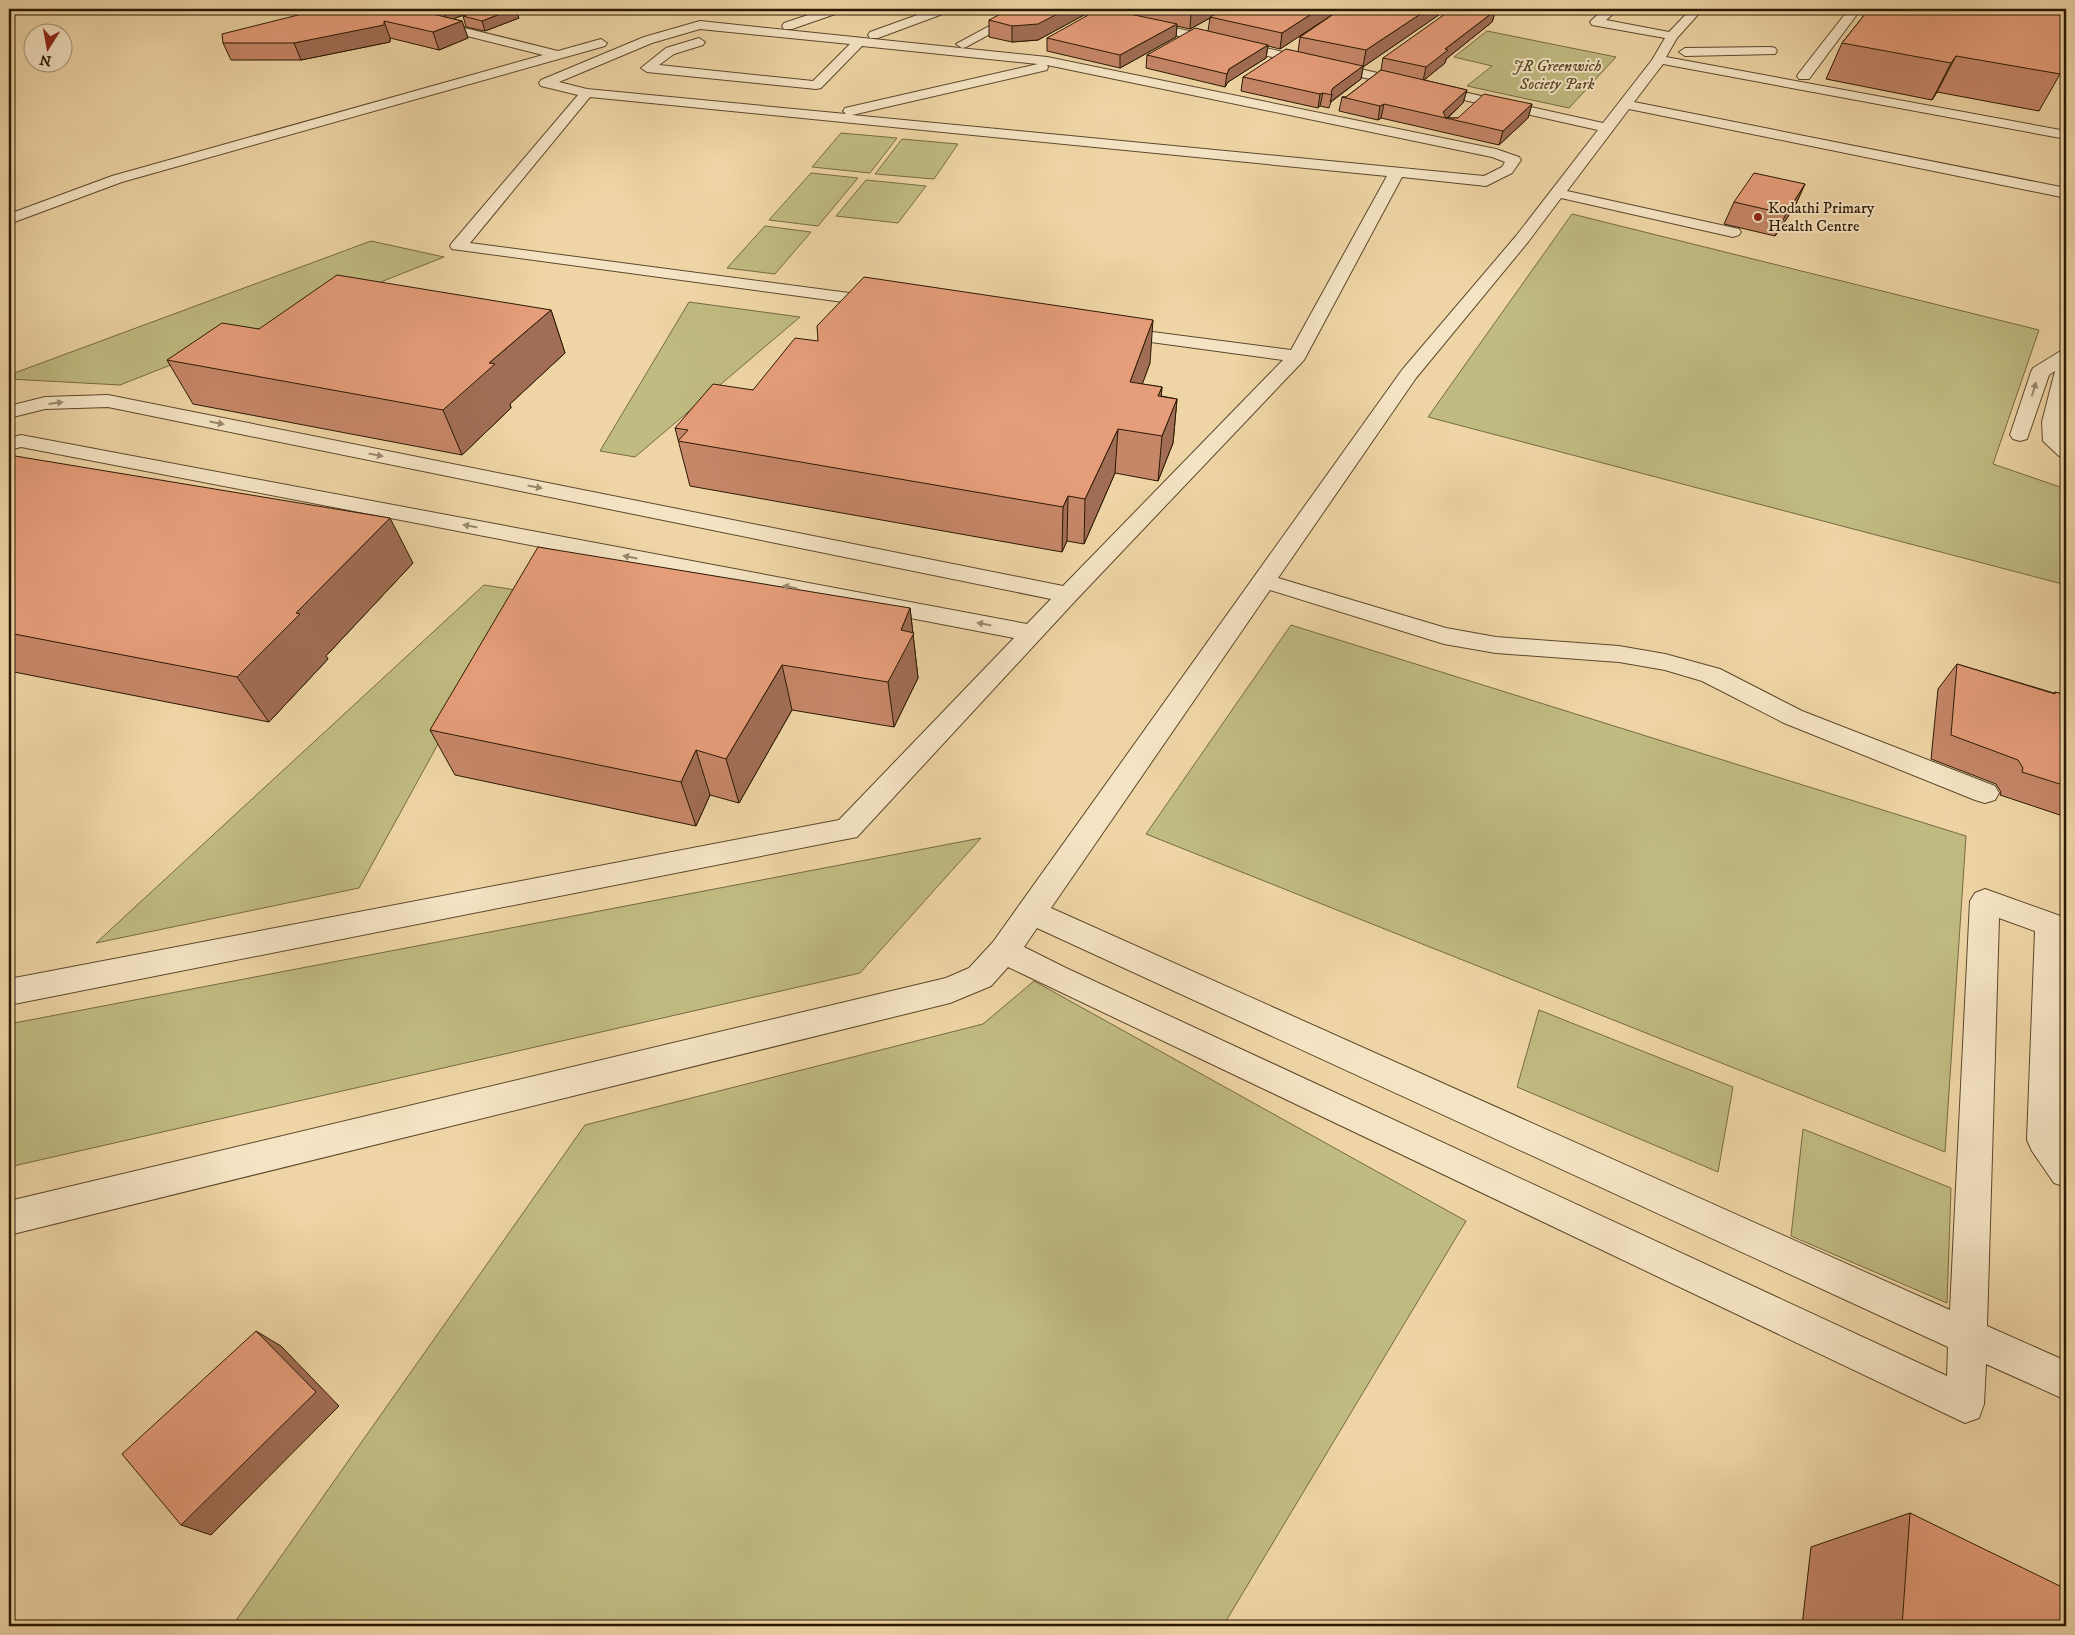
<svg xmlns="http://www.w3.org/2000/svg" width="2075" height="1635" viewBox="0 0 2075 1635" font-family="'IM FELL DW Pica',serif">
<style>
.green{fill:#c0bb81;stroke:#766a42}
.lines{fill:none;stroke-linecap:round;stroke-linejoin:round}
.minor-casing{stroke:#5c482b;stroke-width:2}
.minor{fill:#f5e4c4;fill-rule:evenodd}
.wall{fill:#c68769;stroke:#2b1902}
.shaded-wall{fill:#a16e55;stroke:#2b1902}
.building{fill:#e69d7a;stroke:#2b1902}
.oneway{fill:#9a896d}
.poi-dot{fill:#8f2418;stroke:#f5e4c4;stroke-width:2}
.labels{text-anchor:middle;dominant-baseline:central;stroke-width:4;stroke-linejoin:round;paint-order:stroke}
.far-park-label{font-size:16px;font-style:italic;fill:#584a28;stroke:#f5e4c4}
.far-poi-label{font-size:16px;fill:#2b1902;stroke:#f5e4c4;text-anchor:start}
</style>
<rect width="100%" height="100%" fill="#efd5a5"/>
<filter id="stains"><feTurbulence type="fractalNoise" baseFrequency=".004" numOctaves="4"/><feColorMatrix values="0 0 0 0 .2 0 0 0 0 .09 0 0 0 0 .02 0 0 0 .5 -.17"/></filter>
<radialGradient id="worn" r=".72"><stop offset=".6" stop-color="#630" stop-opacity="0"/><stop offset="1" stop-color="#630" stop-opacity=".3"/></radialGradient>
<g class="green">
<polygon points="1487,31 1616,57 1569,108 1467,86 1492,66 1454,57"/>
<polygon points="841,133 897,138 870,173 812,167"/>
<polygon points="902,139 958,144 934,179 875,174"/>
<polygon points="811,173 858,178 818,226 769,220"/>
<polygon points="866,180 926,186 898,223 836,216"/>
<polygon points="1572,214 2039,330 1993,464 2066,489 2066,585 1428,417"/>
<polygon points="765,226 811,232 775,274 727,268"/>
<polygon points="371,241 444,257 120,385 9,379 9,375"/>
<polygon points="689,302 800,317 635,457 600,451"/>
<polygon points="484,585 522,591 359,888 96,943"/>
<polygon points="1291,625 1966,836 1945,1152 1146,834"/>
<polygon points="981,838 860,973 9,1167 9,1024"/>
<polygon points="1034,981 1466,1221 1223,1626 232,1626 585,1125 983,1024"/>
<polygon points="1539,1010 1733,1087 1718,1172 1517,1087"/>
<polygon points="1803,1129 1951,1188 1947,1303 1791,1236"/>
</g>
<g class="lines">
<defs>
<g id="minor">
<polygon points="369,9 388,9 558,51 601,39 607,43 605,46 122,182 9,224 9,214 112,176 543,55 371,12"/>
<polygon points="826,9 843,9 841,12 792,29 784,29 782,26 784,23"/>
<polygon points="934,9 950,9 948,12 878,38 870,38 868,35 870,32"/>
<polygon points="1021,9 1036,9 966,47 962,48 956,44"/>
<path d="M 1069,9 L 1090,9 L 1603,123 L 1652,60 L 1665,38 L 1592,25 L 1590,22 C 1599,12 1606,9 1619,9 L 1606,20 L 1669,32 L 1691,9 L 1703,9 L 1677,38 L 1666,57 L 2066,131 L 2066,139 L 1663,64 L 1634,102 L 2066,188 L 2066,198 L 1629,109 L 1567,191 L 1739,229 L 1741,232 L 1739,235 L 1733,237 L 1561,198 L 1528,242 L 1416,378 L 1278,578 L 1446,628 L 1496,637 L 1619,646 L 1665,654 L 1720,669 L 1802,711 L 1995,786 L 1999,793 L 1995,800 L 1985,803 L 1975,800 L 1784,723 L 1702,681 L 1665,670 L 1619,662 L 1496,653 L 1444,644 L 1270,590 L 1051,908 L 1950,1310 L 1970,901 L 1975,893 L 1985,889 L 2066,918 L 2061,1136 L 2066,1143 L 2066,1187 L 2054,1183 L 2032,1151 L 2027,1140 L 2035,931 L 1999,918 L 1987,1326 L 2066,1361 L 2066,1400 L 1986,1364 L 1984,1404 L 1979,1418 L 1965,1423 L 1008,967 L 991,986 L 950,1003 L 9,1235 L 9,1201 L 946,978 L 969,968 L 993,942 L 1402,370 L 1516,236 L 1598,130 L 1075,13 ZM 1037,928 L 1948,1347 L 1947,1376 L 1066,968 L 1024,947 Z"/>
<polygon points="1849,9 1861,9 1809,79 1799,79 1797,76 1799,73"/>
<path d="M 700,21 L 1047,57 L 1496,149 L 1519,157 L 1521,160 L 1512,173 L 1486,186 L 1402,177 L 1304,360 L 1076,600 L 857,837 L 9,1005 L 9,979 L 839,820 L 1014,638 L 21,447 L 9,450 L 9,438 L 21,435 L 1027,624 L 1051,599 L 108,407 L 45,409 L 9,418 L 9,406 L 45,397 L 108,395 L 1063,586 L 1283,360 L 1114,337 L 1108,336 L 1105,332 L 1108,328 L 1114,327 L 1291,350 L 1387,176 L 590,97 L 470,243 L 880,297 L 886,298 L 889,302 L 886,306 L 880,307 L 452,249 L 450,246 L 452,243 L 578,95 L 541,86 L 539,83 L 541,80 L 644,37 ZM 700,29 L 850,44 L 813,81 L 659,65 L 674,54 L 703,45 L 705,42 L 699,38 L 666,48 L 641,68 L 647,72 L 816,89 L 821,88 L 862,46 L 1038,64 L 845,108 L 843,111 L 846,114 L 587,89 L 559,82 L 652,43 ZM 1047,65 L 1492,157 L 1505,162 L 1502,167 L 1484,176 L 852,115 L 1047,70 L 1048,67 Z"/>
<polygon points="1771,47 1775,48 1777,51 1775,54 1685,56 1679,52 1685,48"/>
<polygon points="2066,350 2066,404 2062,422 2063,439 2066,442 2066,458 2059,456 2043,441 2042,422 2055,371 2049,375 2027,439 2020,441 2013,439 2010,435 2031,372 2033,368 2059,352"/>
</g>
</defs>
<use href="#minor" class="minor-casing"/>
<use href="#minor" class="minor"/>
</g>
<g class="wall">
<polygon points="370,9 480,9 453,19 462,21 468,38 439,50 390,38 390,42 301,60 231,60 223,43 355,14"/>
<polygon points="1114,9 1341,9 1280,49 1268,46 1266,58 1228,82 1225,87 1146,68 1147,55 1208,31 1210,18 1190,29 1177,26 1176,37 1120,68 1047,51 1047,38 1114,10"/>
<polygon points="1341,9 1444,9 1443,12 1363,67 1361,79 1331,102 1329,108 1320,106 1318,108 1241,91 1243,77 1298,52 1300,37"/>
<polygon points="1642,9 1669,9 1664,13"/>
<polygon points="1869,9 2060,74 2039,111 1937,92 1932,100 1826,79 1842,43"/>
<polygon points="1496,10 1492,22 1446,59 1445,63 1424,80 1467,90 1463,103 1448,118 1458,118 1532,104 1528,118 1499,145 1381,118 1378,120 1339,111 1342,97 1346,97 1381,70 1383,58"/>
<polygon points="1084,15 1038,40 1012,42 989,37 989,20"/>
<polygon points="463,16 519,18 485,31 466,27"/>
<polygon points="1805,184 1795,206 1775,236 1724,224 1734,202"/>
<polygon points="551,310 565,353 510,404 511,408 462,455 193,404 167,360 259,329"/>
<polygon points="818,341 1150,363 1142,384 1162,387 1161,396 1177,399 1173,443 1158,481 1115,473 1084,544 1067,541 1062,552 690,486 675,428 753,390"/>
<polygon points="9,455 413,563 326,656 328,659 269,722 9,671"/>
<polygon points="910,608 918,678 894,727 792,710 739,803 710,795 696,826 455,775 430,730"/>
<polygon points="1957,664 2054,693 2055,692 2066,695 2066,817 2000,795 2001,792 1996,784 1931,759 1938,689"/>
<polygon points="1910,1513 2066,1626 1802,1626 1811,1547"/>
</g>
<g class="shaded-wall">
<polygon points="462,9 480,9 447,21 445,15"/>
<polygon points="513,9 516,9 519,18 485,31 482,21"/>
<polygon points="1067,9 1084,9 1084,15 1038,40 1012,42 1012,26"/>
<polygon points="1199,9 1227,9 1210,17 1210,18 1190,29 1191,13"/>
<polygon points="1319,9 1341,9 1280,49 1282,33"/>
<polygon points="1428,9 1444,9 1443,12 1363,67 1361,79 1330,102 1332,95 1331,92 1333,88 1363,66 1366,50"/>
<polygon points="1496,10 1492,22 1446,59 1445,63 1423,81 1426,67 1445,49"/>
<polygon points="384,21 390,38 390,42 301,60 294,43"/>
<polygon points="462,21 468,38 439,50 433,32"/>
<polygon points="1177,24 1176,37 1120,68 1120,55"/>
<polygon points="1268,45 1266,58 1228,82 1225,87 1227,74 1229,69"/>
<polygon points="1956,56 1937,92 1932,100 1951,63"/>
<polygon points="1467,90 1463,103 1447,118 1442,117 1443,112"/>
<polygon points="1323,93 1320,106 1318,108 1320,94"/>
<polygon points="1384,104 1381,118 1378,120 1380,106"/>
<polygon points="1532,104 1528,118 1499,145 1503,131"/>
<polygon points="1805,184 1795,206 1775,236 1786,214"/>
<polygon points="551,310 565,353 510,404 511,408 462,455 443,410 489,363"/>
<polygon points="1153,320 1150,363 1127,426 1130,382"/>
<polygon points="1162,387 1158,431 1158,396"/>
<polygon points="1177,399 1173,443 1158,481 1162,436"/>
<polygon points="1118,429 1115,473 1084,544 1085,499"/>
<polygon points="1068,496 1067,541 1062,552 1063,507"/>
<polygon points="390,518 413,563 326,656 328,659 269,722 237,677 296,613"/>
<polygon points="910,608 918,678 894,727 888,682 901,630"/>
<polygon points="782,665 792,710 739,803 726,759"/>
<polygon points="696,750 710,795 696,826 681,782"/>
<polygon points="256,1331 281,1346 339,1406 211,1535 181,1525"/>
</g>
<g class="building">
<polygon points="370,9 412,9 462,21 433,32 384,21 384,25 294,43 223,43 222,34 302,14 355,14"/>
<polygon points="419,9 462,9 445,15"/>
<polygon points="484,9 513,9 482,21 463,16"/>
<polygon points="1010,9 1067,9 1038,24 1012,26 989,20"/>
<polygon points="1099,9 1106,9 1177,24 1120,55 1047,38"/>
<polygon points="1172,9 1199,9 1191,13"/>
<polygon points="1225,9 1319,9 1282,33 1210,17"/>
<polygon points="1341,9 1428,9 1366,50 1300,37"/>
<polygon points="1452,9 1491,9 1496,10 1445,49 1448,50 1426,67 1383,58"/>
<polygon points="1869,9 2066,9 2066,53 2060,74 1956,56 1951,63 1842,43"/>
<polygon points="1195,28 1268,45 1229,69 1227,74 1147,55"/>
<polygon points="1286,49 1363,66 1333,88 1331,92 1332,95 1323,93 1320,94 1243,77"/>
<polygon points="1381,70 1467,90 1443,112 1446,118 1458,118 1484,94 1532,104 1503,131 1384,104 1380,106 1342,97 1346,97"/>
<polygon points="1754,173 1805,184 1786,214 1734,202"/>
<polygon points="337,275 551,310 489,363 495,364 443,410 167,360 222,323 259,329"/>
<polygon points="864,277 1153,320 1130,382 1162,387 1158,396 1177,399 1162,436 1118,429 1085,499 1068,496 1063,507 678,441 688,430 675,428 713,384 753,390 795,338 818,341 817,326"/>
<polygon points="9,455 390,518 296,613 300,614 237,677 9,633"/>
<polygon points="538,547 910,608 901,630 914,633 888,682 782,665 726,759 696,750 681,782 430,730"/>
<polygon points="1957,664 2055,694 2055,692 2066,695 2066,786 2022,772 2023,768 2018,760 1951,735"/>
<polygon points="256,1331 316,1392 181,1525 122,1454"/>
<polygon points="1910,1513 2066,1589 2066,1626 1902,1626"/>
</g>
<defs><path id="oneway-solid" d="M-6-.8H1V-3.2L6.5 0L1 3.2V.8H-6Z" transform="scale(1.25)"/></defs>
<g class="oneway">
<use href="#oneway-solid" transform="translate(2034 389) rotate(-73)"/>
<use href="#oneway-solid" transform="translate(56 403) rotate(-7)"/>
<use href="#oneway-solid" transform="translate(217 423) rotate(11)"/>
<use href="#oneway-solid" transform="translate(376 455) rotate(11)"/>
<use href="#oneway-solid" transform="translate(535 487) rotate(11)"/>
<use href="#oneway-solid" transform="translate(470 526) rotate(-169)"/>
<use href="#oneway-solid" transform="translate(630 557) rotate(-169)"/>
<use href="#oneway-solid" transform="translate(790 587) rotate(-169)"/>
<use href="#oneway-solid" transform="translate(984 624) rotate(-169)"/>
</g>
<circle class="poi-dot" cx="1758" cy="217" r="5"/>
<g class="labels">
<g class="far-park-label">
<text x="1557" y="66">JR Greenwich<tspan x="1557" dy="18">Society Park</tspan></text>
</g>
<g class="far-poi-label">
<text x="1768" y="208">Kodathi Primary<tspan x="1768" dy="18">Health Centre</tspan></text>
</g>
</g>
<rect width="2075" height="1635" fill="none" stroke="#efd5a5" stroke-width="30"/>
<rect x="10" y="10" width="2055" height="1615" fill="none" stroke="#2b1902" stroke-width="2.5"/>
<rect x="15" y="15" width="2045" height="1605" fill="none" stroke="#2b1902"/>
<g transform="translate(48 48) rotate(191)"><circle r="24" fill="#f5e4c4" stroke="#a49376"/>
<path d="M0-4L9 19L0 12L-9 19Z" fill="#8f2418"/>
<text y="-8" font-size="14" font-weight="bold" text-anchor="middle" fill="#2b1902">N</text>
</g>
<rect width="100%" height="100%" filter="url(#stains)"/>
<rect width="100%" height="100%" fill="url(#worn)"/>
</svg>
